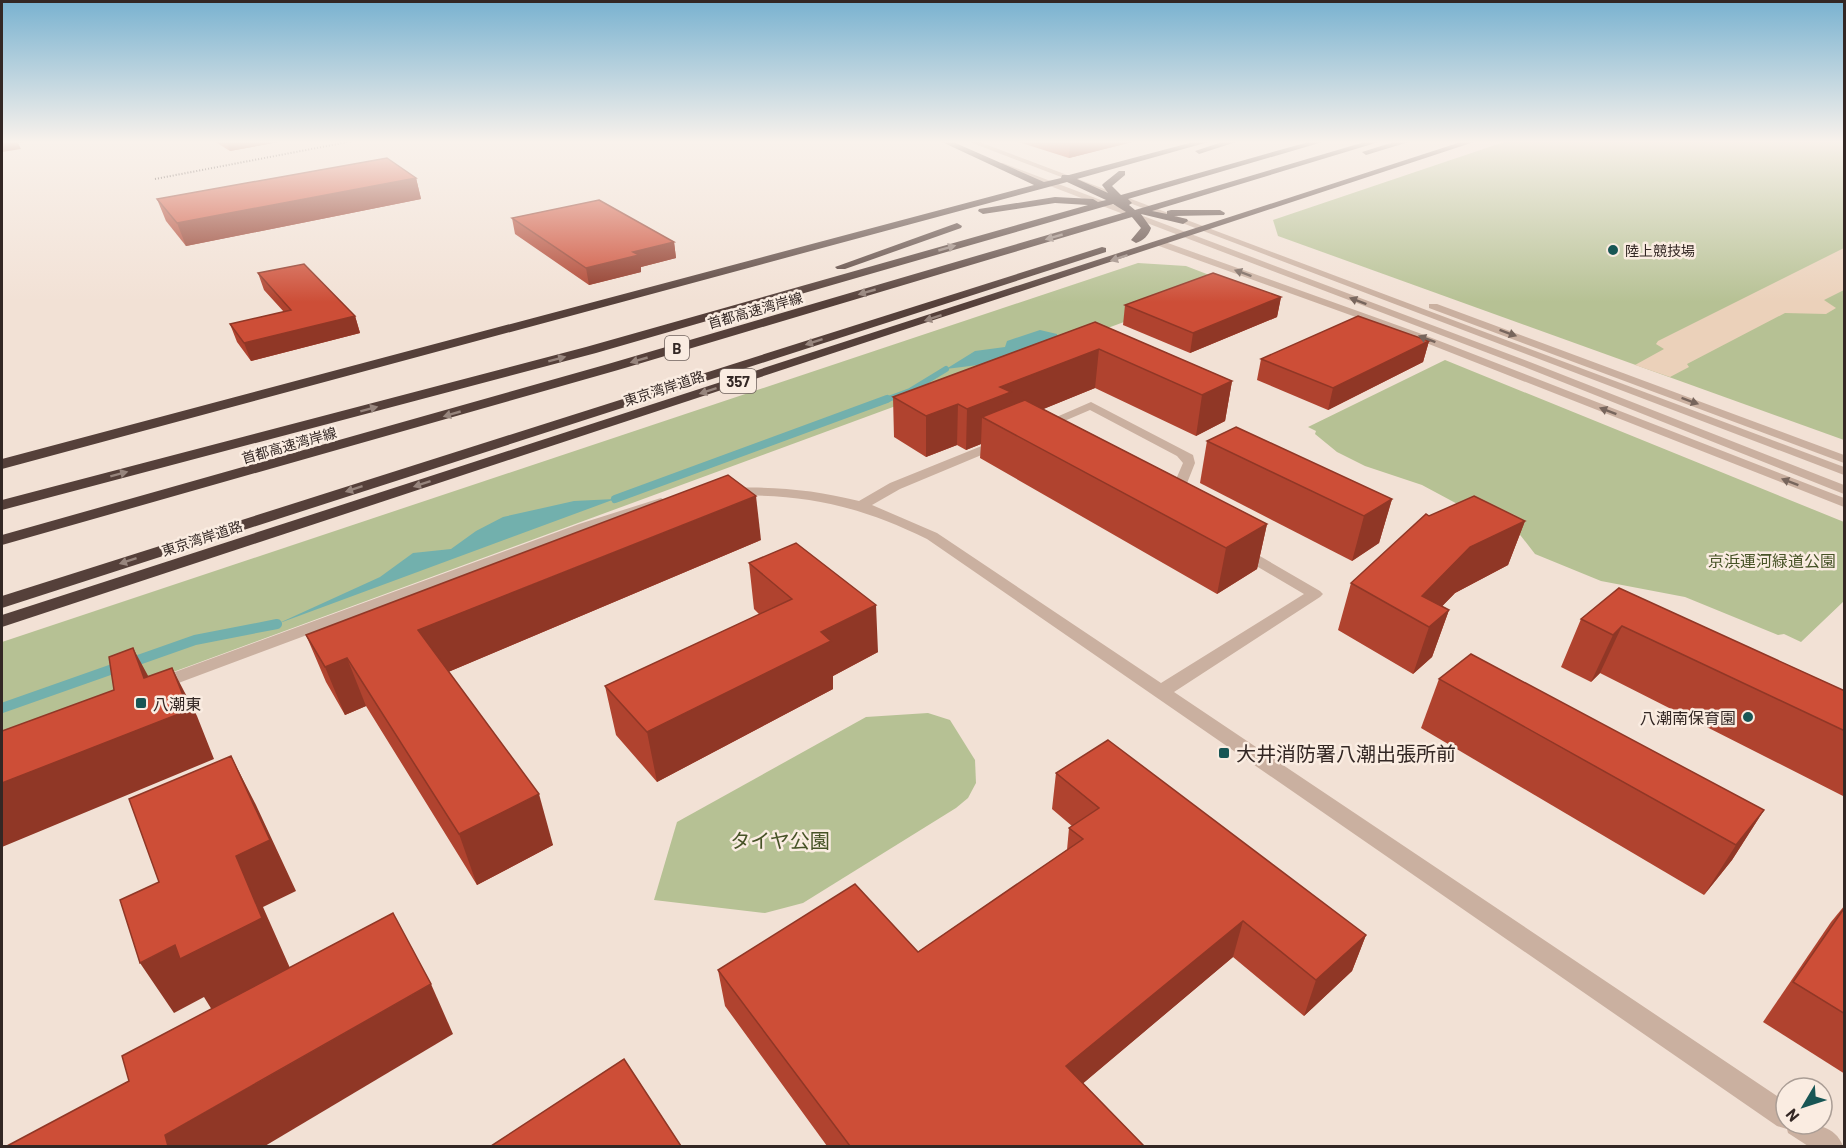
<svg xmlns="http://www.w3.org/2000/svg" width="1846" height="1148" viewBox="0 0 1846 1148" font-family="Barlow,'Noto Sans JP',sans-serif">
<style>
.green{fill:#b6c194}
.plaza{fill:#ebd1ba}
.water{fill:#72b0ad}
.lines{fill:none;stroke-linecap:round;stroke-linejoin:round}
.stream-far2{stroke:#72b0ad;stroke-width:6}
.stream-far1{stroke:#72b0ad;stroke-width:8}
.stream{stroke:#72b0ad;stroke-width:10}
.minor{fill:#cab0a0;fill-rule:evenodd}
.highway{fill:#55403a;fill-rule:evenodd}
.rail{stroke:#332724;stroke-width:2;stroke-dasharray:1 2;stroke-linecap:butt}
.wall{fill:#b0432f}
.shaded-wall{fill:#903726}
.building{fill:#cd4e37;stroke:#903726;stroke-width:1.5}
.oneway{fill:#97857d}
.oneway2{fill:#77655c}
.poi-dot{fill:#185655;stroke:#faece1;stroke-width:2}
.labels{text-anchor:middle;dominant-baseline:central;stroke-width:5;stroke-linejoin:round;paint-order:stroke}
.far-poi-label{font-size:14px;fill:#332724;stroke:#faece1;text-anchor:start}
.far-street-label{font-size:14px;fill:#332724;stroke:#faece1}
.shield{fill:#faece1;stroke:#6f625d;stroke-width:1.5}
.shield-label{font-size:15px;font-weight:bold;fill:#332724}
.park-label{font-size:16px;fill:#475327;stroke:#faece1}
.poi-label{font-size:16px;fill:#332724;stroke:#faece1;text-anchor:start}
.near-poi-label{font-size:20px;fill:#332724;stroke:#faece1;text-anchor:start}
.near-park-label{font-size:20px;fill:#475327;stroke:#faece1}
</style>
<rect width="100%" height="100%" fill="#f2e1d5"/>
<g class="green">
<polygon points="1507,141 1844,141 1844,440 1278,236 1273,220"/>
<polygon points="1138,263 1186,266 1230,283 2,735 2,642"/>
<polygon points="1445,360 1844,522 1844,601 1801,642 1784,634 1778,635 1685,597 1601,581 1535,554 1514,527 1478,515 1422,485 1365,466 1337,452 1315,434 1316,431 1308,427"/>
<polygon points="928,713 950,720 975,760 976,783 968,798 956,808 803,903 765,913 654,900 677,822 866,717"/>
</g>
<polygon class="plaza" points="1844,248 1844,290 1824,300 1836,308 1826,314 1785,313 1687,364 1689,367 1670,377 1635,365 1664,349 1656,344 1658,341"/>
<g class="water">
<polygon points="1040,330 1057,334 1058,340 994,363 946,369 975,351 1005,347 1007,341"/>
<polygon points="615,499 277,624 380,577 413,553 451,549 476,531 503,517 574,501"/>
</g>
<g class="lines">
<polyline class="stream-far2" points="883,401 910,391 946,369"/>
<polyline class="stream-far1" points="615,499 887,399"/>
<polyline class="stream" points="2,708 195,640 277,624"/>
<g class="minor">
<polygon points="967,141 977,141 1844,467 1844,475"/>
<polygon points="1003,163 1535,364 1844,485 1844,494 1527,368 1000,167 1000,163"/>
<polygon points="1159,242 1165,242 1419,333 1844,498 1844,507 1411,337 1159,246"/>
<polygon points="1429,304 1437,304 1844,455 1844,463 1429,308"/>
<polygon points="1091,402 1193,455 1195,463 1180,501 1170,501 1168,498 1183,463 1177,456 1090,410 1048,428 1040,428 1038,425"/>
<path d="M 999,439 L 1003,440 L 1005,443 L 1003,446 L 900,489 L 872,505 L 937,533 L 1161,683 L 1304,594 L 1236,554 L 1234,551 L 1236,548 L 1246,548 L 1320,591 L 1323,594 L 1320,597 L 1174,692 L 1786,1102 L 1786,1124 C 1808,1124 1834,1122 1843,1146 L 1808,1146 L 1788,1133 L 1787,1129 L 1777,1126 L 927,539 C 860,506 803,493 729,496 L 722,492 L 729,488 C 774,486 816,490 859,501 L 890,483 Z"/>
<polygon points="661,498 668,502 666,505 589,530 165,688 153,688 150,684 153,680 579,524"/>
</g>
<g class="highway">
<path d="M 951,141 L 1044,182 L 1061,178 L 1062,175 L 1069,175 L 1197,141 L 1212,141 L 1077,179 L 1108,193 L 1102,185 L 1104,183 L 1119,171 L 1125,171 L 1125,175 L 1112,186 L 1121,195 L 1312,141 L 1326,141 L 1128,199 L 1132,203 L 1129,205 L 1135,210 L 1368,141 L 1382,141 L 1152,211 L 1167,214 L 1167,211 L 1171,210 L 1220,210 L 1225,213 L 1224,215 L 1174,216 L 1187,219 L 1188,221 L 1183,224 L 1141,214 L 1151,228 C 1149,235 1143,241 1136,243 L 1131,240 L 1141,228 L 1132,217 L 618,370 L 2,545 L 2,535 L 608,364 L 1126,212 L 1113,204 L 596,353 L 2,510 L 2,500 L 586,347 L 1088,205 L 1055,203 L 983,214 L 978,211 L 979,209 L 1055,197 L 1093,199 L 1098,202 L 1106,200 L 1067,182 L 2,469 L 2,459 L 1034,185 L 942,142 Z"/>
<polygon points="1225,141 1239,141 1199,154 1195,151"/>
<polygon points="1397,141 1412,141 1366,155 1362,152"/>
<polygon points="1464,141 1477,141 2,627 2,615"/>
<polygon points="957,223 962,226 961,228 845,269 837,269 835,267"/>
<polygon points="1102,247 1106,248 1106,252 2,608 2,596"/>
</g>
<polyline class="rail" points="155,179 353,141"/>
</g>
<g class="wall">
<polygon points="214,141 284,141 230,151"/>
<polygon points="1015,141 1136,141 1069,158"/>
<polygon points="416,178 421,199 186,246 166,221 157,199"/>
<polygon points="512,218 674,242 676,258 641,267 641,272 589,285 515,234"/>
<polygon points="258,273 355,316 360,333 251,361 237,342 230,324 284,312 264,290"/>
<polygon points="1281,297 1277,317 1190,353 1123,325 1125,305"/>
<polygon points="1095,322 1232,381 1225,421 1196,436 1095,388 1043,409 1267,524 1257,569 1217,594 980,458 981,444 966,450 957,445 926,457 894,437 893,397"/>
<polygon points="1429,341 1423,362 1328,410 1257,380 1261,359"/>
<polygon points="1207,441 1392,499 1379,543 1352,561 1200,483"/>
<polygon points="1525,521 1508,565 1455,593 1442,606 1449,610 1432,657 1413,674 1338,630 1351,583"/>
<polygon points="761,540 448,672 553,845 477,885 366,706 345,715 326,682 306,635"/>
<polygon points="749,563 878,652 833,676 833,689 657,782 616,735 605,686 760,615 754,609"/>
<polygon points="1619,588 1845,691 1845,797 1600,673 1591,682 1561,667 1581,619"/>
<polygon points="1439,679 1764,810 1732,860 1704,895 1421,728"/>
<polygon points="1056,773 1366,935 1352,971 1304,1016 1233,957 1083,1083 1144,1146 827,1146 725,1006 718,970 918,952 1067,850 1069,828 1072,826 1052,809"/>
<polygon points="1845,905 1845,1074 1763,1022 1831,922"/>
</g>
<g class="shaded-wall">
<polygon points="2,141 28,141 18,143 21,149 2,152"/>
<polygon points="226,141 284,141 230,151"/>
<polygon points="1070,141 1136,141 1069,158"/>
<polygon points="416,178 421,199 186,246 177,223"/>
<polygon points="674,242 676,258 641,267 641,272 589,285 586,268 633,252"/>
<polygon points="1281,297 1277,317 1190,353 1193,333"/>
<polygon points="355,316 360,333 251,361 244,343"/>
<polygon points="1429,341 1423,362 1328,410 1333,388"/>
<polygon points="1099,349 1095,388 1009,423 982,417 981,444 966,450 967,409 1000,387"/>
<polygon points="1232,381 1225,421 1196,436 1202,395"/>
<polygon points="958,404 957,445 926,457 926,416"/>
<polygon points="756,496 761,540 434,678 418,630"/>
<polygon points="1392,499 1379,543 1352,561 1364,516"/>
<polygon points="1525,521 1508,565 1455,593 1425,624 1422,596 1470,547"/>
<polygon points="1267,524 1257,569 1217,594 1226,548"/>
<polygon points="876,605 878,652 833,676 833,689 657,782 647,732 821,632"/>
<polygon points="1449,610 1432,657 1413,674 1429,627"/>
<polygon points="1622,626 1600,673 1591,682 1613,635"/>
<polygon points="133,648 159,696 172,668 197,716 214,759 2,847 2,783 144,678"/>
<polygon points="347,658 366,706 345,715 325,667"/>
<polygon points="231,756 256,805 296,891 263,907 290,968 212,1010 204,997 174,1013 140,963 175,945 236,856"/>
<polygon points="539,794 553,845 477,885 459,834"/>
<polygon points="1764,810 1732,860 1704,895 1736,845"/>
<polygon points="1243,921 1233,957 1061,1102 1066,1066"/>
<polygon points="1366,935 1352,971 1304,1016 1316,980"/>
<polygon points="431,984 453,1034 265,1146 168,1146 165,1135"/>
</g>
<g class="building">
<polygon points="387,158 416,178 177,223 157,199"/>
<polygon points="599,200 674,242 633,252 639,255 586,268 512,218"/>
<polygon points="304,264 355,316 244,343 230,324 291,310 258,273"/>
<polygon points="1213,273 1281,297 1193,333 1125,305"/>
<polygon points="1358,316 1429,341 1333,388 1261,359"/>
<polygon points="1095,322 1232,381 1202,395 1099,349 1000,387 1011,392 967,409 958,404 926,416 893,397"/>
<polygon points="1025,400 1267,524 1226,548 982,417"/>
<polygon points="1236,427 1392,499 1364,516 1207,441"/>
<polygon points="728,475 756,496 418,630 539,794 459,834 347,658 325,667 306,635"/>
<polygon points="1474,496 1525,521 1470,547 1422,596 1449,610 1429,627 1351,583 1426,514 1429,516"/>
<polygon points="796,543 876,605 821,632 831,641 647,732 605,686 792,599 749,563"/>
<polygon points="1619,588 1845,691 1845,731 1622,626 1613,635 1581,619"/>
<polygon points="133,648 144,678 172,668 189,710 2,783 2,731 114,690 109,657"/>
<polygon points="1471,654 1764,810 1736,845 1439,679"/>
<polygon points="1108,740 1366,935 1316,980 1243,921 1066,1066 1144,1146 850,1146 718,970 855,884 918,952 1083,839 1069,828 1099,808 1056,773"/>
<polygon points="231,756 270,840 236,856 262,918 180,959 175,945 140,963 120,900 159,882 129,799"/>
<polygon points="1845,907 1845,1014 1793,982"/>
<polygon points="393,913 431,984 165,1135 168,1146 7,1146 129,1081 122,1056"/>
<polygon points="624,1059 681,1146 491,1146"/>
</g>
<defs><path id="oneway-solid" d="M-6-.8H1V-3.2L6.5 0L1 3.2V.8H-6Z" transform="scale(1.5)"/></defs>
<g class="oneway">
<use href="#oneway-solid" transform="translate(1054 237) rotate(164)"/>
<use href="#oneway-solid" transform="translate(947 248) rotate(-16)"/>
<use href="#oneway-solid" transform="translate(1119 258) rotate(162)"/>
<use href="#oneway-solid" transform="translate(867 292) rotate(164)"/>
<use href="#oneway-solid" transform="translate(933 318) rotate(162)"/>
<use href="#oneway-solid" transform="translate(814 342) rotate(162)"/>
<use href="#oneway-solid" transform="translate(557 359) rotate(-15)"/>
<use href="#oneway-solid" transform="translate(639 360) rotate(164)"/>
<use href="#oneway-solid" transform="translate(708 391) rotate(162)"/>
<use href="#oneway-solid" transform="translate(369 409) rotate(-15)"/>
<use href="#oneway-solid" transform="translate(452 414) rotate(164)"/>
<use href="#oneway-solid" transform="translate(119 474) rotate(-15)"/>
<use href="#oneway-solid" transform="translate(422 484) rotate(162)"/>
<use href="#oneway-solid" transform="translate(354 489) rotate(162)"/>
<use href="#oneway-solid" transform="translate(128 561) rotate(162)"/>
</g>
<g class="oneway2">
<use href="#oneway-solid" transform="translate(1243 273) rotate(-160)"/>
<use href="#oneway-solid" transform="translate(1358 301) rotate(-159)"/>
<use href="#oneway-solid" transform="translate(1508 333) rotate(20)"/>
<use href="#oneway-solid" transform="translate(1427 339) rotate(-159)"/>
<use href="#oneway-solid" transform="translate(1690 401) rotate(20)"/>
<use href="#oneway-solid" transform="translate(1608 411) rotate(-159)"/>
<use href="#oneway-solid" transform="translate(1790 482) rotate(-159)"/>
</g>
<linearGradient id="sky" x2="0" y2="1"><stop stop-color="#79b2d0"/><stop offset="0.47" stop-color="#f9f2ec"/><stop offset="1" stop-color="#f9f2ec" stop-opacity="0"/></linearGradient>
<rect width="1846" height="302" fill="url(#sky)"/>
<g class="poi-dot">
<circle cx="1613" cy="250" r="6"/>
<rect x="135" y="697" width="12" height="12" rx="3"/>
<circle cx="1748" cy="717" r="6"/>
<rect x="1218" y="747" width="12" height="12" rx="3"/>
</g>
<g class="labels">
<g class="far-poi-label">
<text x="1625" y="250">陸上競技場</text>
</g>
<g class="far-street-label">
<text transform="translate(755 310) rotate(-16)">首都高速湾岸線</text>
<text transform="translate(664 388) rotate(-18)">東京湾岸道路</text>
<text transform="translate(289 445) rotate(-16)">首都高速湾岸線</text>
<text transform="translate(202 538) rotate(-18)">東京湾岸道路</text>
</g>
<g class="shield">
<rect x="665" y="336" width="24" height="24" rx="4.5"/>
<rect x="720" y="369" width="36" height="24" rx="4.5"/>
</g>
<g class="shield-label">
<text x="677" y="348">B</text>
<text x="738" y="381">357</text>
</g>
<g class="park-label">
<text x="1772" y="560">京浜運河緑道公園</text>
</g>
<g class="poi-label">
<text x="153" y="703">八潮東</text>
<text x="1736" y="717" text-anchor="end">八潮南保育園</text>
</g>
<g class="near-poi-label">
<text x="1236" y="753">大井消防署八潮出張所前</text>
</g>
<g class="near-park-label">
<text x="780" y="840">タイヤ公園</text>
</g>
</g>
<rect width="1846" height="1148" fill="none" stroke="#332724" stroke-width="6"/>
<g transform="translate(1804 1106) rotate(231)"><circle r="28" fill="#faece1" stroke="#aa9d95" stroke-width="1.5"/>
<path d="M0-4.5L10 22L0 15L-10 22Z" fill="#185655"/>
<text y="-9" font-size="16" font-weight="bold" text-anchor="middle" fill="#332724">N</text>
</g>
</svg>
